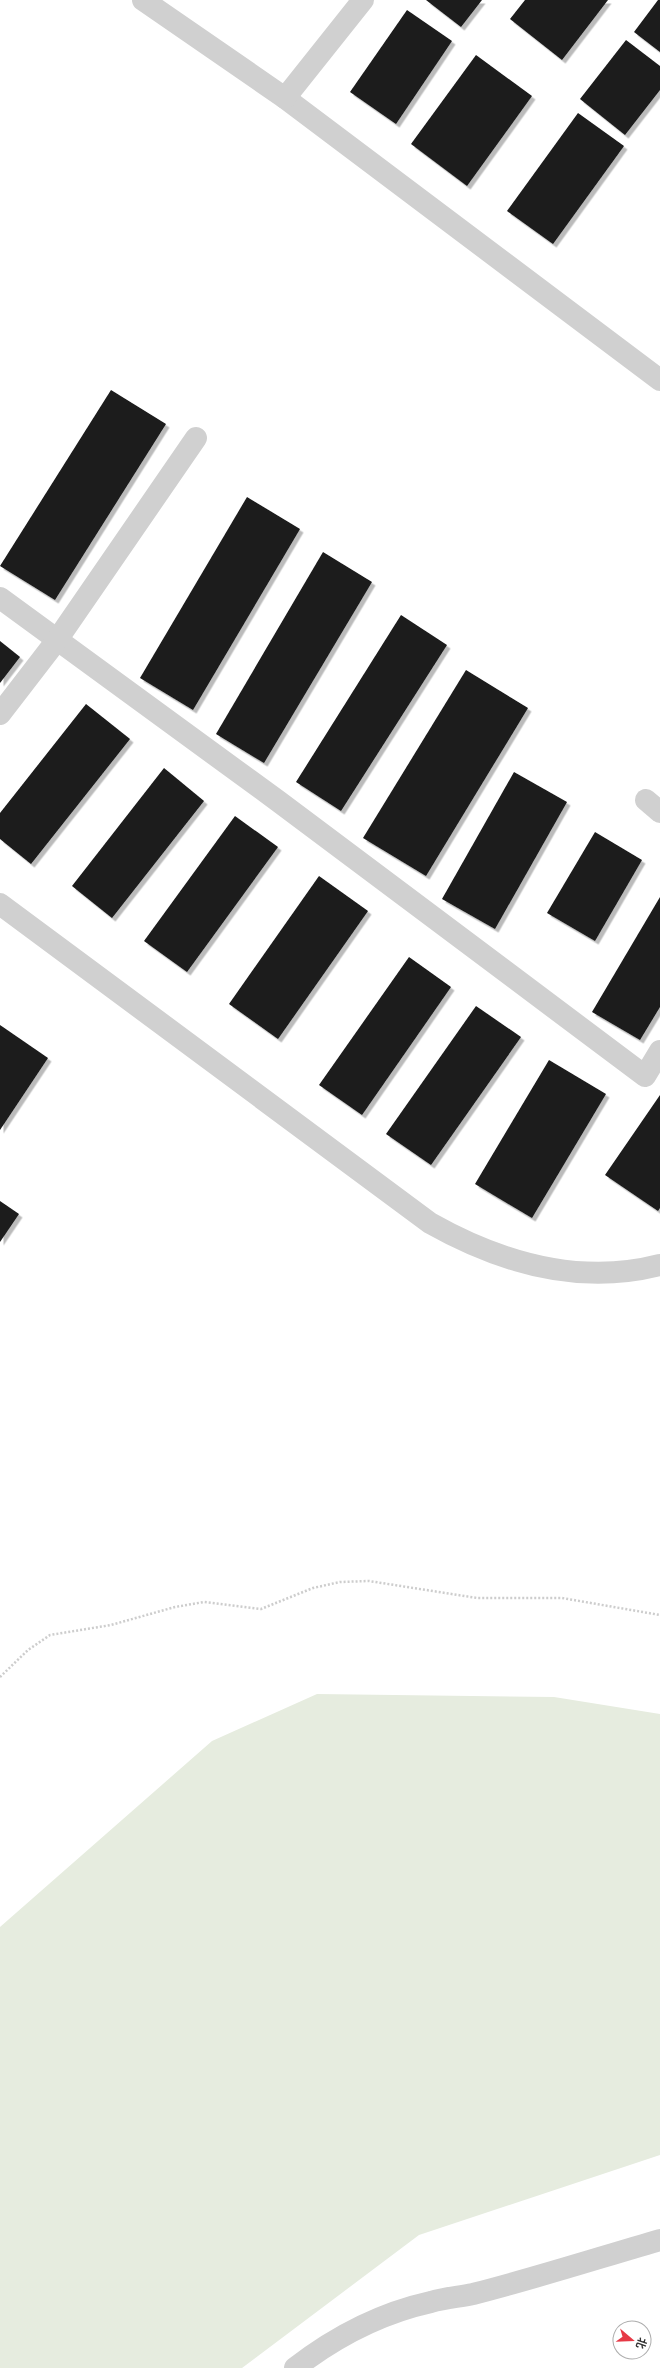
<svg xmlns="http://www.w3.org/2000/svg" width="660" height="2368" viewBox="0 0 660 2368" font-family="'Exo 2','Noto Sans SC',sans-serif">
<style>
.green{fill:#e6ecdf}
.building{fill:#1a1a1a;filter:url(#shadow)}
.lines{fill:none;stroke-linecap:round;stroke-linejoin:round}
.path{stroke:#cdcdcd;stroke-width:2.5;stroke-dasharray:2 2;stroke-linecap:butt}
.minor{stroke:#d0d0d0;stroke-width:22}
.tertiary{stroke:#d0d0d0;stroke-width:22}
</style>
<defs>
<filter id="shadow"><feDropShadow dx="3.5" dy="3.5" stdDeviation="0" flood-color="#0004"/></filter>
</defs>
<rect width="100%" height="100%" fill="#fff"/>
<polygon class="green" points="317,1694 554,1697 660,1714 660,2155 419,2235 242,2368 0,2368 0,1927 212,1741"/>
<g class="building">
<polygon points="426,0 482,0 461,27"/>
<polygon points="525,0 608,0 562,60 510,19"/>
<polygon points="658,0 660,0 660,52 634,32"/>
<polygon points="407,10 452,41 396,124 350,92"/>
<polygon points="626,40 660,66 660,90 625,135 580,99"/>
<polygon points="476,55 532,96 467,186 411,144"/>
<polygon points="578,113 624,146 553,244 507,211"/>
<polygon points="111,390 166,424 55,600 0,566"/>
<polygon points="247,497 300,529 193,710 140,678"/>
<polygon points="323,552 372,582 264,763 216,734"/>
<polygon points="401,615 447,645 341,811 296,782"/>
<polygon points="0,641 20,657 0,683"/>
<polygon points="466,670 528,708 426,876 363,838"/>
<polygon points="86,704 130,739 31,864 0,839 0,813"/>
<polygon points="164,768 204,801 112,918 72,886"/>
<polygon points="514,772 567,802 495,929 442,899"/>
<polygon points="235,816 278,847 187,972 144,941"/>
<polygon points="595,832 642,860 595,941 547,913"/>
<polygon points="319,876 368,911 278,1039 229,1004"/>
<polygon points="660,897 660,1007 640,1040 592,1012"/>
<polygon points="409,957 451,987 362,1115 319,1085"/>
<polygon points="476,1006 521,1037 431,1165 386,1134"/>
<polygon points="0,1025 48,1058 0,1130"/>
<polygon points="549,1060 606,1094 532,1218 475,1184"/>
<polygon points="660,1095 660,1208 658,1211 605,1175"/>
<polygon points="0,1201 19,1214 0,1242"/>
</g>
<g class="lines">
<polyline class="path" points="0,1677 28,1650 50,1635 111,1625 175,1607 204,1602 261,1609 313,1588 340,1582 369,1581 477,1598 562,1598 660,1615"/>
<g class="minor">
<polyline points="285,98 660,380"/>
<polyline points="0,598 278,801 645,1076 660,1051"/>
<polyline points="0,714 57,640 196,438"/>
<polyline points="646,800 660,812"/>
<path d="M 0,904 L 430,1223 C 501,1263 579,1286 660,1265"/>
</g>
<g class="tertiary">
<polyline points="143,0 285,98 363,0"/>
<path d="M 295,2368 C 335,2337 381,2313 431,2302 C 445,2298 459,2297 473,2294 C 536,2278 598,2258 660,2240"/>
</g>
</g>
<g transform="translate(632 2340) rotate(109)"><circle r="19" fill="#ffffff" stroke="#adadad"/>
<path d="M0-3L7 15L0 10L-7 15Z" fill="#e63946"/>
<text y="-6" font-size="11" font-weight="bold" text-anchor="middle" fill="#333333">北</text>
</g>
</svg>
